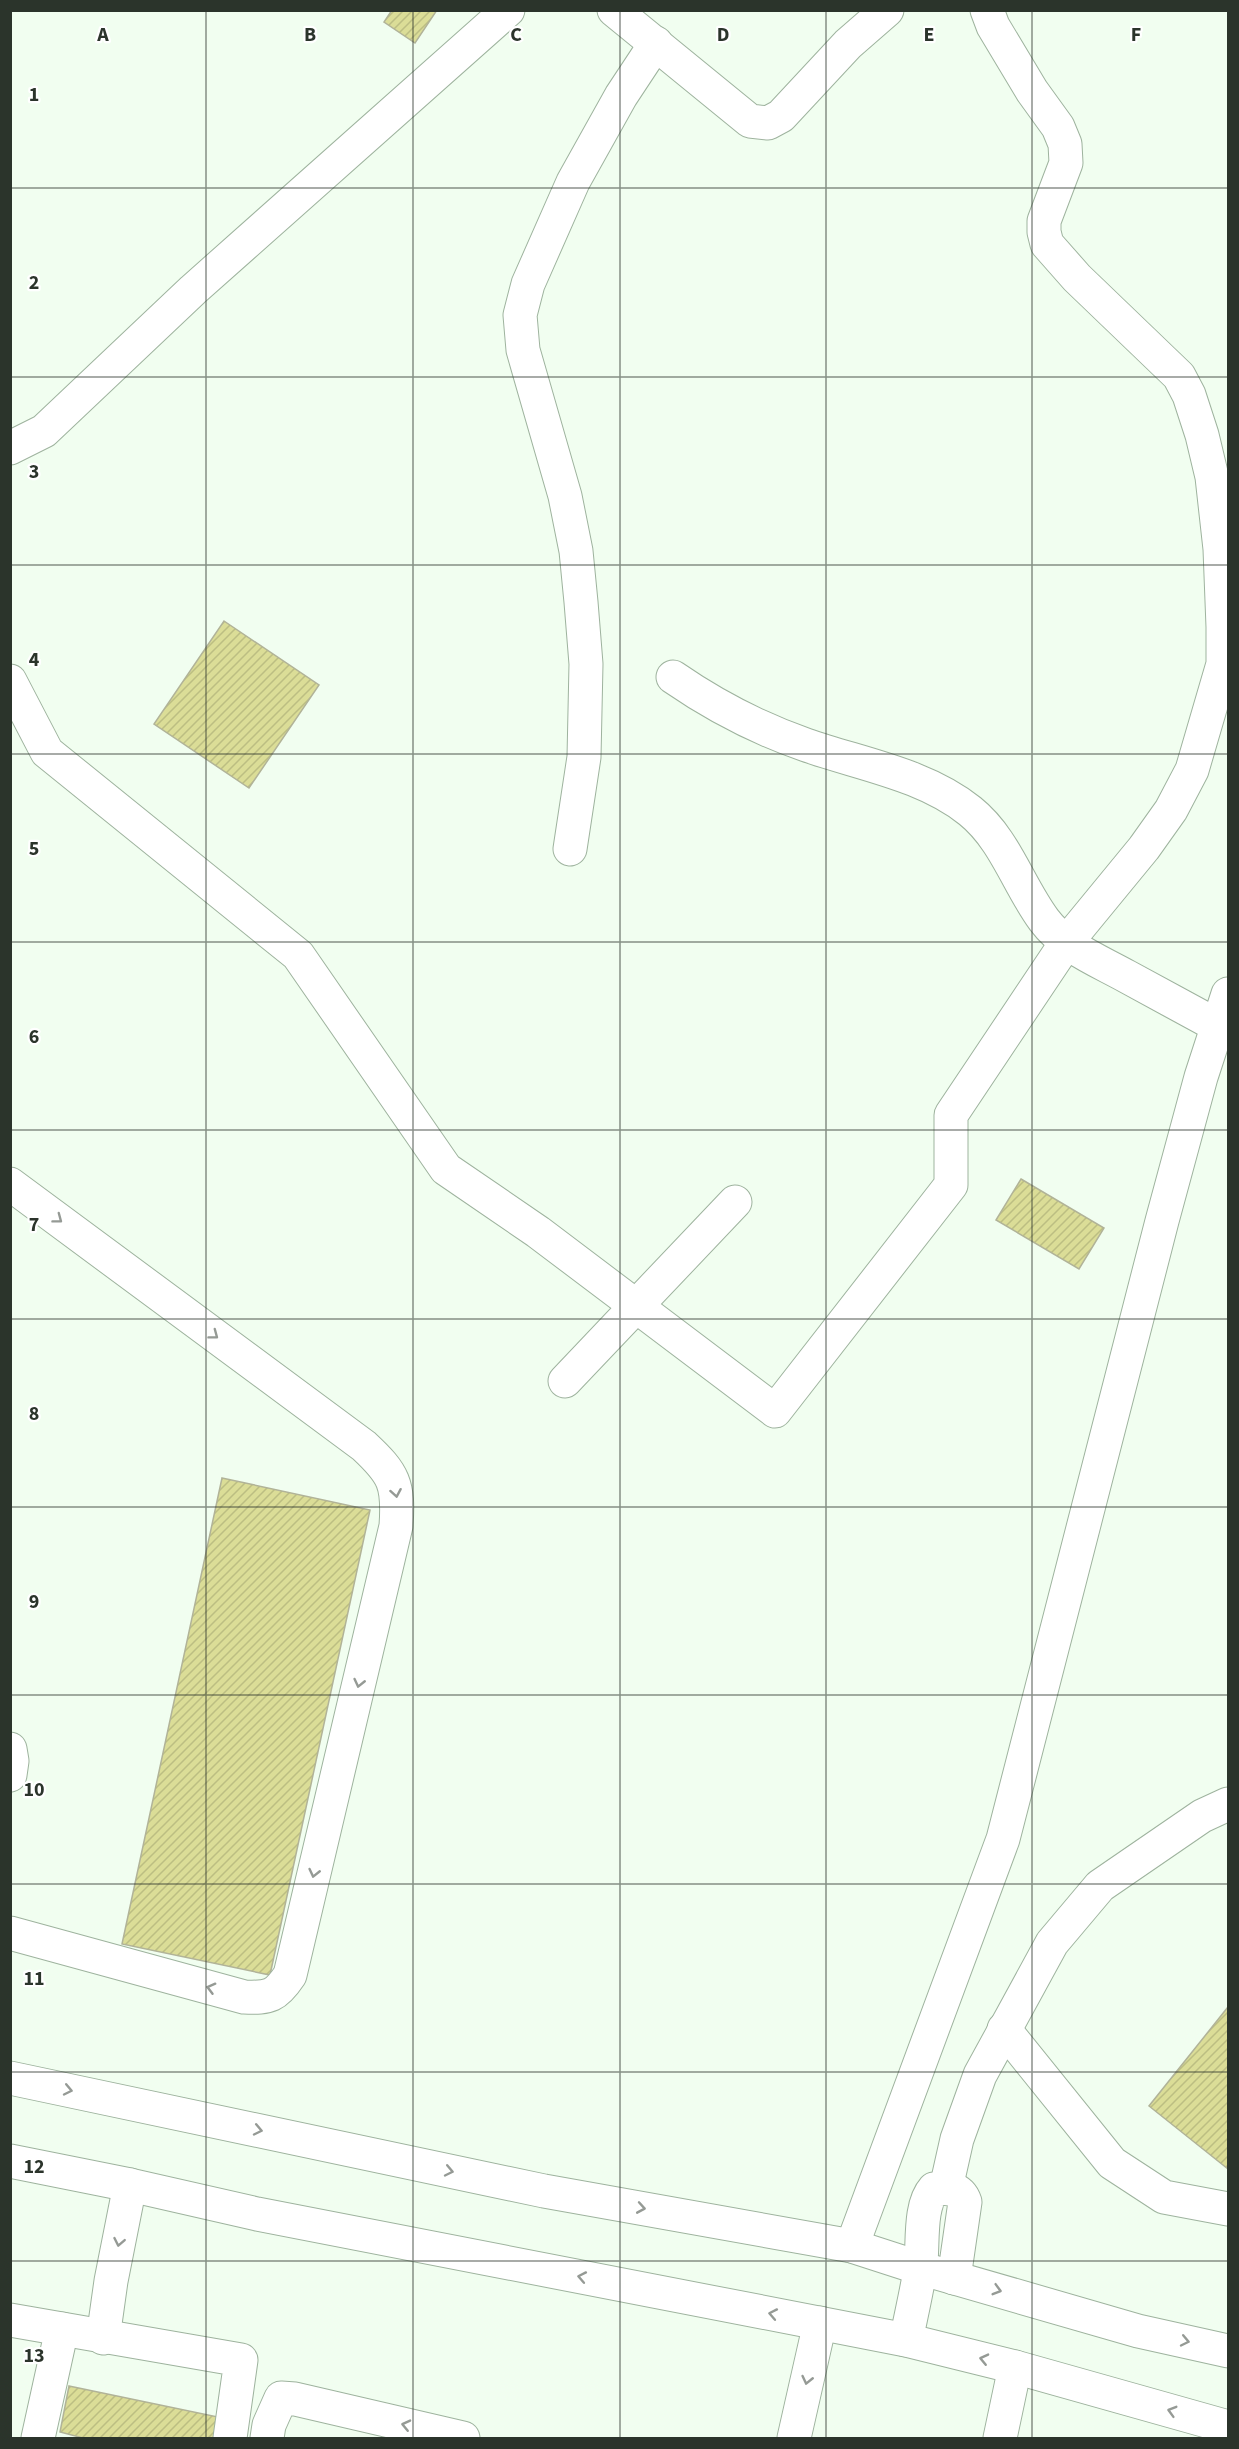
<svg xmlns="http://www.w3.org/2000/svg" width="1239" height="2449" viewBox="0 0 1239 2449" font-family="'Source Sans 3',sans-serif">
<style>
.building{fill:url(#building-hatch);stroke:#b1b398;stroke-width:1.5}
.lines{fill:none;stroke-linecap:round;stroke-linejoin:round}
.minor-casing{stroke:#9eb39e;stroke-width:35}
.minor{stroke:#fff;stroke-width:33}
.oneway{stroke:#959a95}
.grid{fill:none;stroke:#2b342b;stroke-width:1.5;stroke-opacity:0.55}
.grid-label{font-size:20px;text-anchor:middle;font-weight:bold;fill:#2b342b;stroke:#fff;stroke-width:4.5;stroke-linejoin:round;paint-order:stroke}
</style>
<defs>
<pattern id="building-hatch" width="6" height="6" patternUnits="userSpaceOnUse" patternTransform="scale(1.5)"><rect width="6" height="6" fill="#dbdd97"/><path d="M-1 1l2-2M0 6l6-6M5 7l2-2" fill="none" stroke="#bcbe82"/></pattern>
</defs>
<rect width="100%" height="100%" fill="#f1fef0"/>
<g class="building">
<polygon points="392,10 437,10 415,43 384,22"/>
<polygon points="224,621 319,685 249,788 154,724"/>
<polygon points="1021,1179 1104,1228 1079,1269 996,1220"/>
<polygon points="222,1478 370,1510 270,1975 122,1944"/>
<polygon points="1228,2007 1228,2169 1149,2106"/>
<polygon points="69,2386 218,2417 214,2438 83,2438 60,2432"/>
</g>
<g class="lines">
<defs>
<g id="minor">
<polyline points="614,10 750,121 768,123 781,116 848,44 887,10"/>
<polyline points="10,448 44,431 193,290 508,10"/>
<path d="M 673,677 C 715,706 757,728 806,745 C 860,764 924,774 970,811 C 1005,839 1018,885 1044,920 C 1064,947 1097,960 1126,976 C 1157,993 1187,1009 1218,1026"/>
<polyline points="10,681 47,752 298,955 446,1169 538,1232 775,1411 951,1185 951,1115 1066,943 1144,848 1171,810 1192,770 1223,664 1223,627 1220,549 1212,477 1202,435 1189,395 1179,376 1077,278 1047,244 1044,232 1044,221 1066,163 1065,144 1058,127 1032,91 993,26 987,10"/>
<polyline points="570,849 584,757 586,664 581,602 576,551 565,496 523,350 520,315 528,284 573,182 621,96 656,43"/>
<path d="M 10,1184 L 364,1446 C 394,1474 399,1484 396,1526 L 290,1975 C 276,1996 270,1998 244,1997 L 10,1933"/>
<polyline points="565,1381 735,1202"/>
<polyline points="10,1749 12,1761 10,1775"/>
<polyline points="1004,2029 1112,2163 1164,2197 1228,2209"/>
<polyline points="10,2078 544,2191 852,2246 920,2268 1138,2331 1228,2351"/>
<polyline points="10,2161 130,2185 257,2214 906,2340 1015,2367 1228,2427"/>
<polyline points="946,2188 957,2139 980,2075 1052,1943 1100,1886 1202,1816 1228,1804"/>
<polyline points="852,2246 1003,1839 1162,1221 1201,1077 1228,994"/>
<polyline points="10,2320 241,2360 230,2438"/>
<polyline points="103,2338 111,2281 130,2185"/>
<path d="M 906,2340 C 911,2317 916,2294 920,2271 C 924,2248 918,2207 934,2189 C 948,2188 960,2187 965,2202 L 954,2278"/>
<polyline points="38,2438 62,2329"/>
<polyline points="267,2438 269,2425 281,2398 295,2399 463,2438"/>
<polyline points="794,2438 820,2323"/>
<polyline points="1000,2438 1015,2367"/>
</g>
</defs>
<use href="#minor" class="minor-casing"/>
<use href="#minor" class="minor"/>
</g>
<defs><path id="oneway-chevron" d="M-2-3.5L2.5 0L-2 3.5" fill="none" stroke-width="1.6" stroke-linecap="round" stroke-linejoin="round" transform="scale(1.5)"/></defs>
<g class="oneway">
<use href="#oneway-chevron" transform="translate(58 1219) rotate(37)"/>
<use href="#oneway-chevron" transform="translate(214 1335) rotate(37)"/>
<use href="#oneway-chevron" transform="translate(396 1493) rotate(80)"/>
<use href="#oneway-chevron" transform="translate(359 1683) rotate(103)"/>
<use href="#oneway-chevron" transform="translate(314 1873) rotate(103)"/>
<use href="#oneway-chevron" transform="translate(211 1988) rotate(-165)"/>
<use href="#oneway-chevron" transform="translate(68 2090) rotate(12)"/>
<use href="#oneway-chevron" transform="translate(258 2130) rotate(12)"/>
<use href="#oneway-chevron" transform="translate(449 2171) rotate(12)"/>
<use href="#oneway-chevron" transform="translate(641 2208) rotate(10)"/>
<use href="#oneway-chevron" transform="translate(119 2242) rotate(101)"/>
<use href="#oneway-chevron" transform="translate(582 2277) rotate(-169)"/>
<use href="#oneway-chevron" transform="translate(997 2290) rotate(16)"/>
<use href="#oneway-chevron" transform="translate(773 2314) rotate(-169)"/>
<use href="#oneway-chevron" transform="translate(1185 2341) rotate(12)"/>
<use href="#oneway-chevron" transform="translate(984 2359) rotate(-167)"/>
<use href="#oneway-chevron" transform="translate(807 2380) rotate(103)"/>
<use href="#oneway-chevron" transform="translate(1172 2411) rotate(-164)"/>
<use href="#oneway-chevron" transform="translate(406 2425) rotate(-167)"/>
</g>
<path class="grid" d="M 206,10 L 206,2438M 413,10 L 413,2438M 620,10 L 620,2438M 826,10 L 826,2438M 1032,10 L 1032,2438M 10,188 L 1228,188M 10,377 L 1228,377M 10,565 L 1228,565M 10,754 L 1228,754M 10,942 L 1228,942M 10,1130 L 1228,1130M 10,1319 L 1228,1319M 10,1507 L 1228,1507M 10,1695 L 1228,1695M 10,1884 L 1228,1884M 10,2072 L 1228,2072M 10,2261 L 1228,2261"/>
<g class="grid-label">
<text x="103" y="41">A</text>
<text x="310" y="41">B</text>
<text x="516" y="41">C</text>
<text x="723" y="41">D</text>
<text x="929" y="41">E</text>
<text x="1136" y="41">F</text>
<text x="34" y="101">1</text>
<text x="34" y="289">2</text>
<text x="34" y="478">3</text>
<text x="34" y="666">4</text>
<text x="34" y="855">5</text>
<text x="34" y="1043">6</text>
<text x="34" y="1231">7</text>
<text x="34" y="1420">8</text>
<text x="34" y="1608">9</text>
<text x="34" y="1796">10</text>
<text x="34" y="1985">11</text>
<text x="34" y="2173">12</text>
<text x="34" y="2362">13</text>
</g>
<rect width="1239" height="2449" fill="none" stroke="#2b342b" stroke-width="24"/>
</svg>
